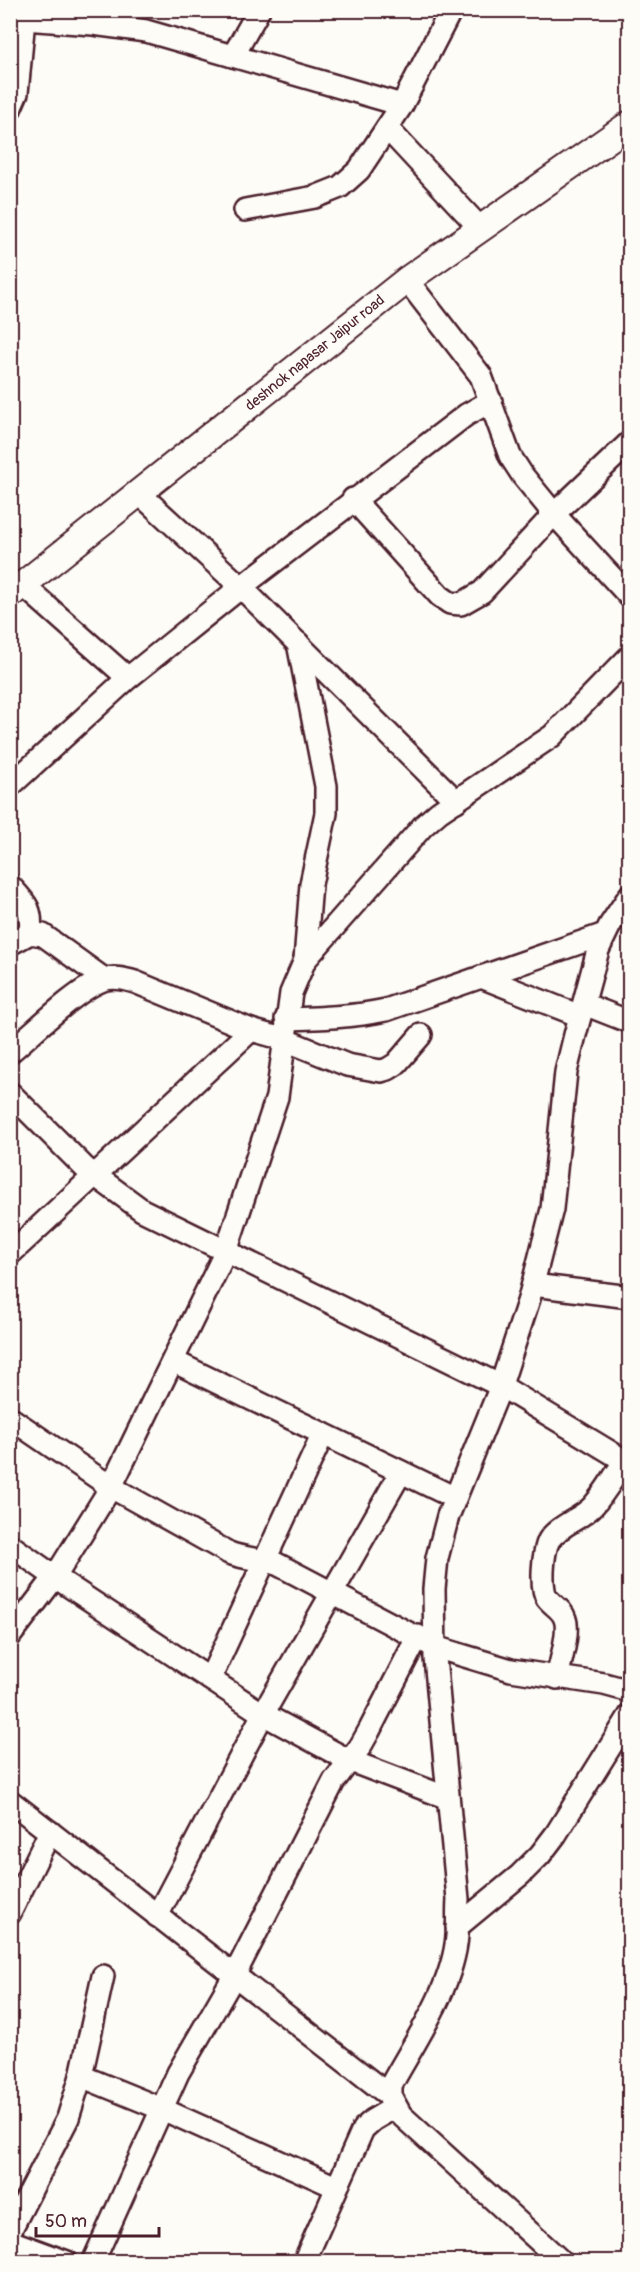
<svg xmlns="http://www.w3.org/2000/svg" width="640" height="2272" viewBox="0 0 640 2272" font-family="Pangolin,sans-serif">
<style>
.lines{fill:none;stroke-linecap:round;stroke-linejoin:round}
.minor-casing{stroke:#4a1f2b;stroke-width:26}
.major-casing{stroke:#4a1f2b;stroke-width:30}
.minor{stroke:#fdfcf7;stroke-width:21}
.major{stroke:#fdfcf7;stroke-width:26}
.labels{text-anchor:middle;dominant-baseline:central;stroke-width:5;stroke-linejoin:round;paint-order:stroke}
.street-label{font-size:15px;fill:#4a1f2b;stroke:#fdfcf7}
</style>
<rect width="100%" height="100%" fill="#fdfcf7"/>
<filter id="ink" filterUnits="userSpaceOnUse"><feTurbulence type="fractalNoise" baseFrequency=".0167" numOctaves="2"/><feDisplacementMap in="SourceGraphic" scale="12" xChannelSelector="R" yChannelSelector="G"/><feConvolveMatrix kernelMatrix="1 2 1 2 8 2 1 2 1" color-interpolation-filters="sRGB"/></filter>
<g filter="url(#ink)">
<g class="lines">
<defs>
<g id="minor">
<polyline points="10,18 93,24 146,31 402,105"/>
<polyline points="233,56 259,10"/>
<polyline points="10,109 17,93 24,19"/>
<polyline points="387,128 480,228"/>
<polyline points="245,210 315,197 340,187 359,170 402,105 451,10"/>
<polyline points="407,280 481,376 510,456 523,476 554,514 630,597"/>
<polyline points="140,494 241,587 456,801"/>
<polyline points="353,499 440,596 450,603 461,604 482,592 554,514 630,442"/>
<polyline points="23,585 128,678"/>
<polyline points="298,643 326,786 326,813 311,884 305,960"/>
<polyline points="10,786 128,678 241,587 466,415 491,401"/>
<path d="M 10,886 C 26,903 33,909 30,933"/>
<polyline points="10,944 30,933 43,935 104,979"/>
<polyline points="481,977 580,1016"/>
<polyline points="584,1004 630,1022"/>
<path d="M 286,1019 C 320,1018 352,1017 386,1010 L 605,934"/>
<path d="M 10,1052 C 33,1033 77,989 103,980 C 113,976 125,979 135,982 L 251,1030 L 283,1039 L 347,1065 L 381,1071 L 388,1069 L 396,1064 L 421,1035"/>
<polyline points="10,1093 85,1168 142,1210 501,1386 630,1464"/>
<polyline points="10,1254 251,1030"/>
<polyline points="533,1285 630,1297"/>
<polyline points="173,1361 455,1498"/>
<path d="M 10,1418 L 111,1487 L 229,1553 C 245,1559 261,1559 277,1564 L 435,1647 L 511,1670 L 604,1684 L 630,1691"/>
<polyline points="10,1545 55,1577 263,1714 348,1760 448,1798"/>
<polyline points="10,1636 55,1577 111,1487 226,1251 277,1097 291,993 305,960 423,826 439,812 552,736 630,656"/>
<path d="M 557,1678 C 560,1663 570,1632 565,1619 C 562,1609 553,1606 547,1598 C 540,1588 543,1551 549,1540 C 559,1525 581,1519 593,1506 C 605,1493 614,1476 625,1461"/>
<polyline points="210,1679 323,1434"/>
<polyline points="10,1801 391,2097"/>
<polyline points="10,1913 50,1832"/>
<polyline points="157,1916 263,1714 401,1472"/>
<polyline points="457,1927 520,1875 540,1855 556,1834 630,1715"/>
<polyline points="81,2076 162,2109 336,2187"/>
<polyline points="10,2231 68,2118 81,2076 103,1976"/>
<polyline points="10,2241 67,2262"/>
<polyline points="93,2262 178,2073 234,1976 334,1781 360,1747 369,1731 418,1636"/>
<polyline points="304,2262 363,2129 373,2120 395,2107"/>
<path d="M 562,2262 L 401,2115 L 391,2097 L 391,2085 C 415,2041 453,1987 457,1936 C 458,1924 457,1911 458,1899 L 435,1658 L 434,1589 L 437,1558 L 448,1516 L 499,1391 L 529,1299 L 552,1209 L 566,1072 L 575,1035 L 598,950 L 610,925 L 630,895"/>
</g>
<polyline id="major" points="10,595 407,280 630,124"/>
</defs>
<use href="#minor" class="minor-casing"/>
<use href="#major" class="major-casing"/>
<use href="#minor" class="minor"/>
<use href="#major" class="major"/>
</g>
</g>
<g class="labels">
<g class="street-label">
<text transform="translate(315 353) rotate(-39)">deshnok napasar Jaipur road</text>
</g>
</g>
<rect width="640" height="2272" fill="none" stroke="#fdfcf7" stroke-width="36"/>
<rect x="18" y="18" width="604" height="2236" fill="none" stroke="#4a1f2b" stroke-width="2" filter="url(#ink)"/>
<path d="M36 2227v9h123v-9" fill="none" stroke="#4a1f2b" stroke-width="3"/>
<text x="45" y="2227" font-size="18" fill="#4a1f2b" stroke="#fdfcf7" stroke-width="4.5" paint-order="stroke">50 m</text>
</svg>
